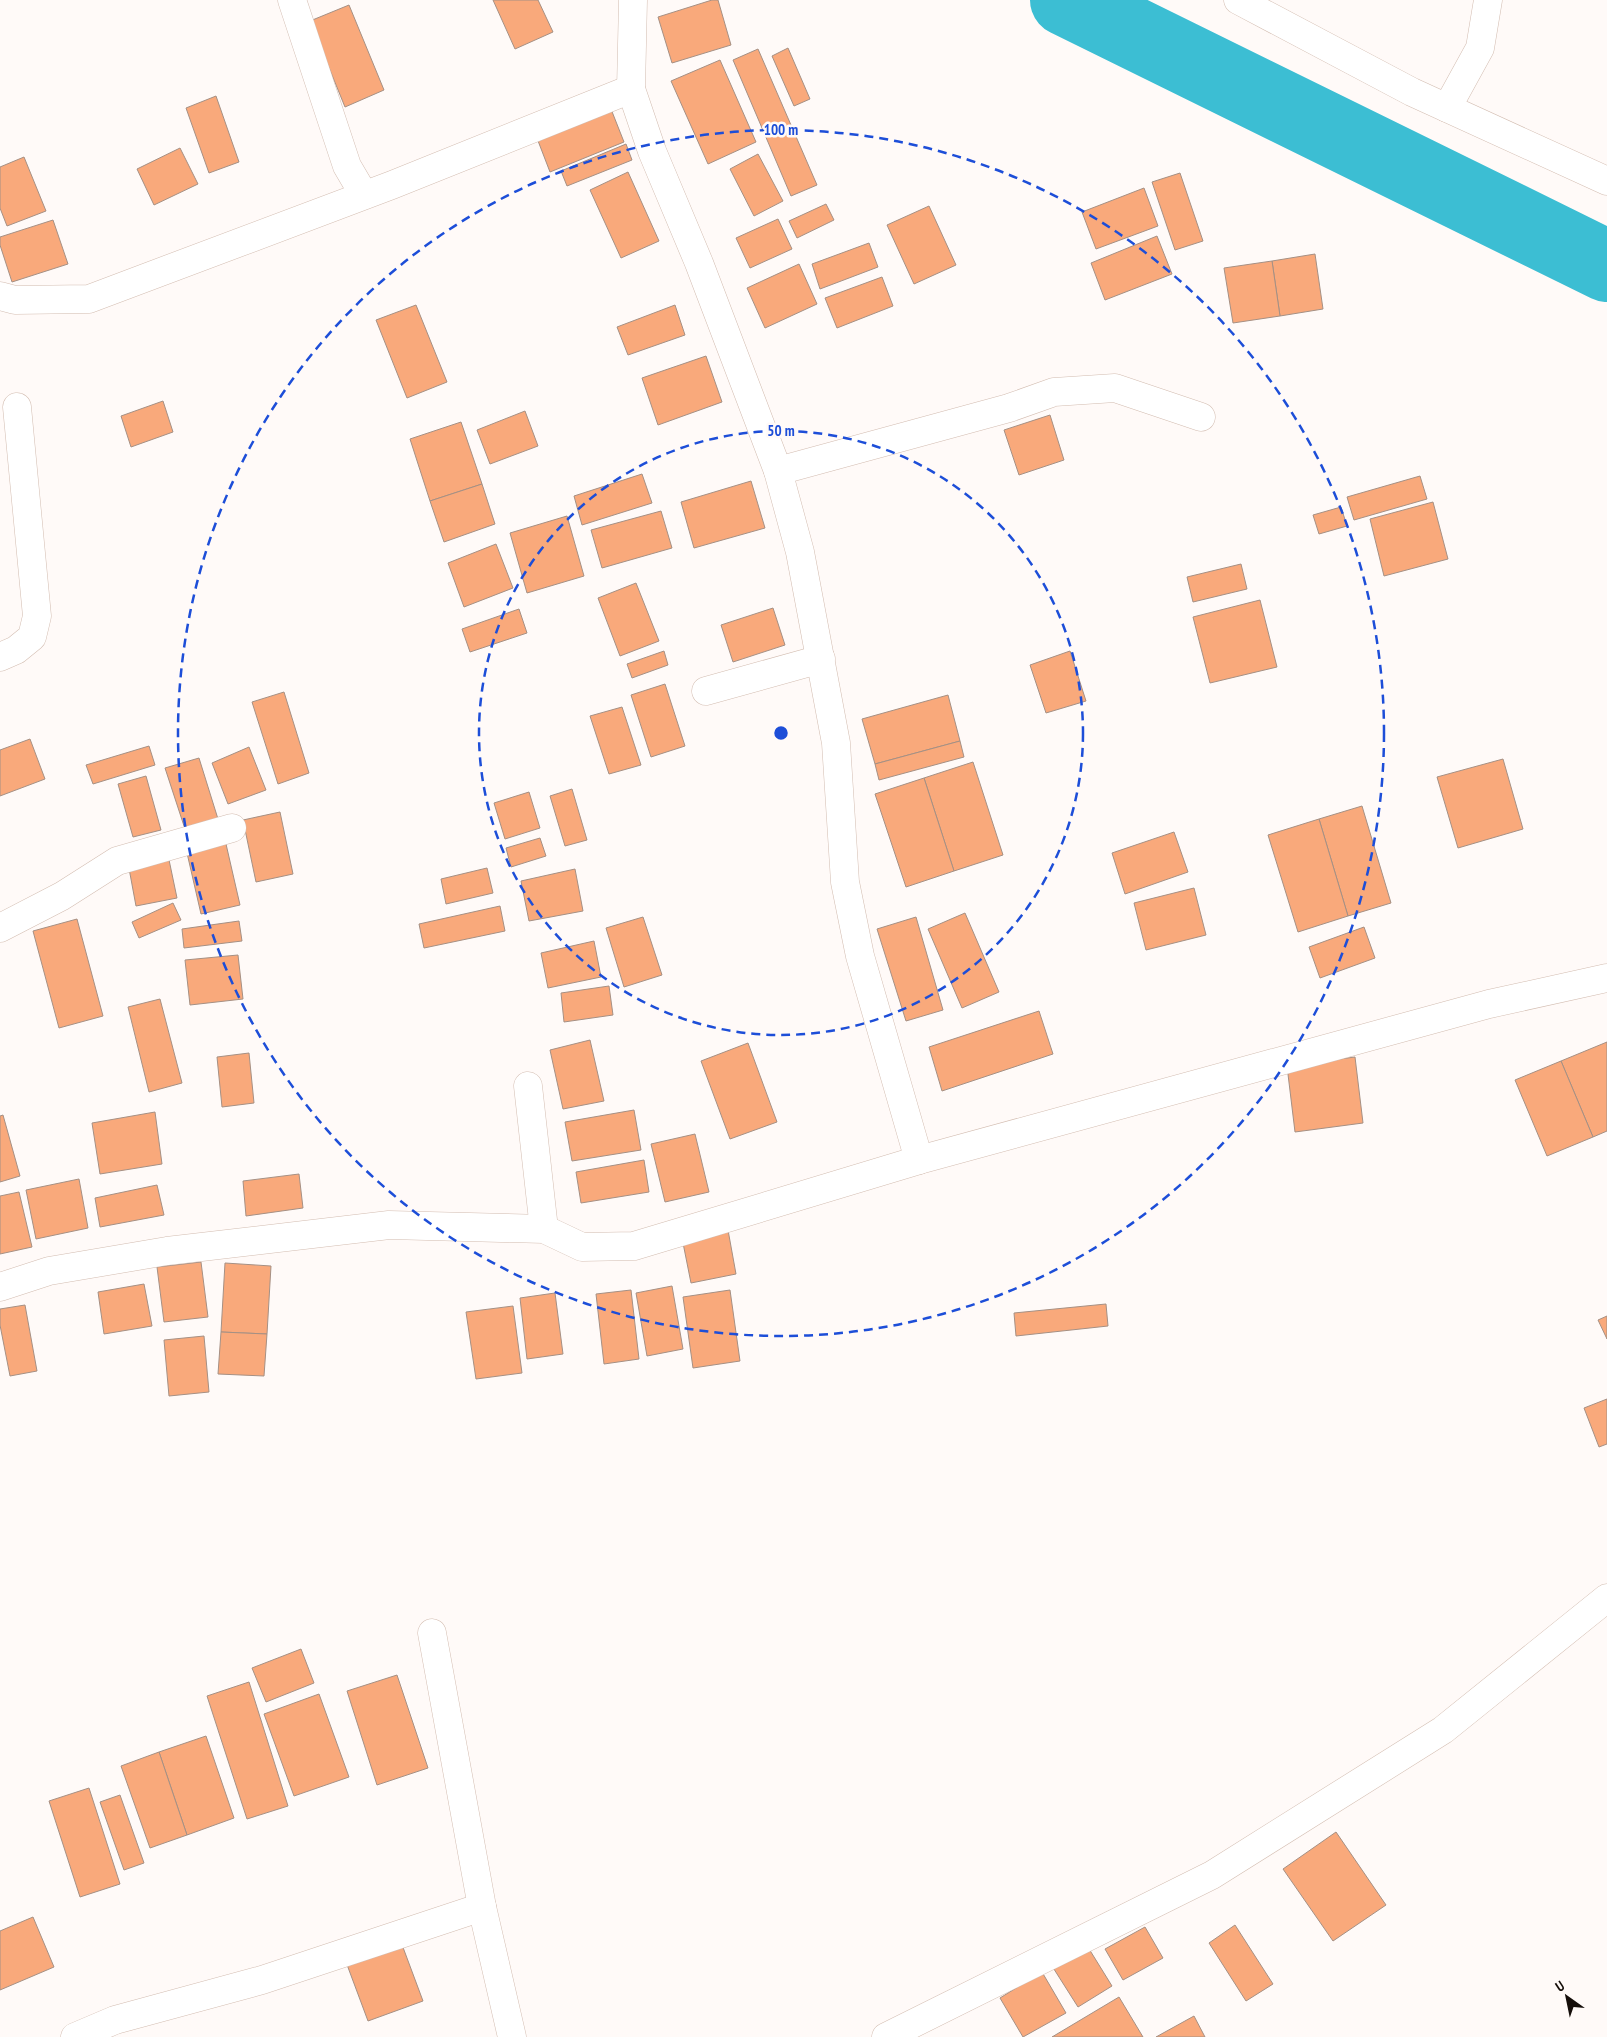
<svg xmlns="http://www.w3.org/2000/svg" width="1607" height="2037" viewBox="0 0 1607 2037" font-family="'PT Sans Narrow',sans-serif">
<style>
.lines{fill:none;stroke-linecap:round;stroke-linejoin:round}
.river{stroke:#3cbed3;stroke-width:72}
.building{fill:#f9a97b;stroke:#a59084}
.minor-casing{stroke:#d3bdb1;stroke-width:29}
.minor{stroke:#fff;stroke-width:28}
.ring{fill:none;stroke:#1d4ed8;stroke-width:2.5;stroke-dasharray:9 6}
.centre{fill:#1d4ed8;stroke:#fffaf8;stroke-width:2.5}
.ring-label{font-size:15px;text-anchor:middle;font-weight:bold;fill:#1d4ed8;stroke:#fffaf8;stroke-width:5;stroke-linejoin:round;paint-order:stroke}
</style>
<rect width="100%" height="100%" fill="#fffaf8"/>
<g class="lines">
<polyline class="river" points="1066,0 1607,266"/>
</g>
<g class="building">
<polygon points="493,0 538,0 553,32 515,49"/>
<polygon points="712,0 718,0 731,45 672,63 658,17"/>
<polygon points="349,5 384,90 345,107 310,21"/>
<polygon points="788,48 810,99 794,106 772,56"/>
<polygon points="758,49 817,185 791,196 733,60"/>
<polygon points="720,60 756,142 708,164 671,81"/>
<polygon points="216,96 239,162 209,173 186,108"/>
<polygon points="609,104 624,142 550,172 535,133"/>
<polygon points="626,144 632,160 567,186 561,171"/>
<polygon points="180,148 198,184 154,205 137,169"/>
<polygon points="758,154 783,201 754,216 730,169"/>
<polygon points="24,157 46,211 7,226 0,208 0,167"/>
<polygon points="628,172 659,241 621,258 590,190"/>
<polygon points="1180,173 1203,241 1175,250 1152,182"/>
<polygon points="1144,188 1158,226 1096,249 1082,212"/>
<polygon points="826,204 834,220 797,238 789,221"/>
<polygon points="929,206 956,265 914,284 887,225"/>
<polygon points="778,219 792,249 750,268 736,238"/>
<polygon points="53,220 68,264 12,282 0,245 0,237"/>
<polygon points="1157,236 1172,274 1105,300 1091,263"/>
<polygon points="869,243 878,267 820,289 812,264"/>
<polygon points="1315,254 1323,309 1280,316 1272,261"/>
<polygon points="1272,261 1280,316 1233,323 1224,268"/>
<polygon points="799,264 817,304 765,328 747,288"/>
<polygon points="882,277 893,306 837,328 825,298"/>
<polygon points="416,305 447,382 407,398 376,320"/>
<polygon points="675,305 685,335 628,355 617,327"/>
<polygon points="706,356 722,402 658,425 642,378"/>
<polygon points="163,401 173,432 131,447 121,416"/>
<polygon points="525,411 538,446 490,464 477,430"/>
<polygon points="1050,415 1064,460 1019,475 1004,430"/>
<polygon points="461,422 482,484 430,501 410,439"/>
<polygon points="642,474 652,503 582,525 574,496"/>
<polygon points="1420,476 1427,499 1354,520 1347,497"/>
<polygon points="751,481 765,528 694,548 681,502"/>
<polygon points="482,484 495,524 444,542 430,501"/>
<polygon points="1433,502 1448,559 1384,576 1370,519"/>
<polygon points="1341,507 1347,526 1319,534 1313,515"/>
<polygon points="661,511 672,548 602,568 591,530"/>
<polygon points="567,516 584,576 527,593 510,533"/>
<polygon points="496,544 513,588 464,607 448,563"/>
<polygon points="1241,564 1247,589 1193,602 1187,577"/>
<polygon points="636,583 659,641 620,656 598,598"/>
<polygon points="1260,600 1277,667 1210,683 1193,617"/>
<polygon points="773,608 785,645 733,662 721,625"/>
<polygon points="519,609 527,633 470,652 462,629"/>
<polygon points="664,651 668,665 632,678 627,664"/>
<polygon points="1070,651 1086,701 1046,713 1030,665"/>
<polygon points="665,684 685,746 651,757 631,695"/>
<polygon points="284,692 309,773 278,784 252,702"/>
<polygon points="948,695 960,741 875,764 862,719"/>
<polygon points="622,707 641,765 609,774 590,716"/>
<polygon points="30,739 45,779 0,796 0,750"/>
<polygon points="960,741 964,757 879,780 875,764"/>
<polygon points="149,746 155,765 93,784 86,765"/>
<polygon points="249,747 266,790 228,804 212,763"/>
<polygon points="199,758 218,819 185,829 165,768"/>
<polygon points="1503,759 1523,829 1458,848 1437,777"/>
<polygon points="973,762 1003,855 954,871 924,778"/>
<polygon points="146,776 161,830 133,837 118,784"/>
<polygon points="924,778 954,871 906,887 875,794"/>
<polygon points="572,789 587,840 565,846 550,796"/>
<polygon points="529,792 540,828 505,839 494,803"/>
<polygon points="1362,806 1391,903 1348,916 1319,819"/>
<polygon points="280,812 293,874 256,882 243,820"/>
<polygon points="1319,819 1348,916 1298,932 1268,835"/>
<polygon points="1174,832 1188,872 1125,894 1112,853"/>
<polygon points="540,838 546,856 511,867 506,848"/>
<polygon points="226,844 240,905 201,914 187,853"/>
<polygon points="168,855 177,898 136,906 128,863"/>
<polygon points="487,868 493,893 446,904 441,879"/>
<polygon points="575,869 583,911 529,921 521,881"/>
<polygon points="1194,888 1206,935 1146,950 1134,903"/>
<polygon points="173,903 181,920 139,938 132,922"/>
<polygon points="500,906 505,931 424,948 419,924"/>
<polygon points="965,913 999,992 962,1008 928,929"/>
<polygon points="643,917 662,975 624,987 606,928"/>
<polygon points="916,917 943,1010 906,1021 877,929"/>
<polygon points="77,919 103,1016 59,1028 33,931"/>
<polygon points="239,921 242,941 184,948 182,929"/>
<polygon points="1364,927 1375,958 1320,978 1309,947"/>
<polygon points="594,941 601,977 548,988 541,953"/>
<polygon points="238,955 243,999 190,1005 185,960"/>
<polygon points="609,986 613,1015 564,1022 561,993"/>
<polygon points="160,999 182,1083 149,1092 128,1007"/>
<polygon points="1039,1011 1053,1054 942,1091 929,1047"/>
<polygon points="590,1040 604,1101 563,1109 550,1050"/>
<polygon points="1607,1042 1607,1131 1593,1137 1561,1061"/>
<polygon points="748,1043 777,1122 730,1139 701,1061"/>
<polygon points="249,1053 254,1103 222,1107 217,1057"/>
<polygon points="1355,1057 1363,1123 1295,1132 1287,1066"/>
<polygon points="1561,1061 1593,1137 1547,1156 1515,1080"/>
<polygon points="634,1110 641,1150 572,1161 565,1122"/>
<polygon points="155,1112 162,1164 100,1174 92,1123"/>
<polygon points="3,1115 20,1176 0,1182 0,1116"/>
<polygon points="695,1134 709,1192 665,1202 651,1144"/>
<polygon points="644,1160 649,1192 581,1203 576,1172"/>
<polygon points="299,1174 303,1208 246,1216 243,1181"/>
<polygon points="79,1179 88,1228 36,1239 26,1190"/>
<polygon points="157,1185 164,1215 100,1227 95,1198"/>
<polygon points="19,1192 32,1247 0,1254 0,1196"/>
<polygon points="728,1230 736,1274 691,1283 682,1238"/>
<polygon points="201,1262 208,1317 164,1322 157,1267"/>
<polygon points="225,1263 271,1266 267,1334 221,1332"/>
<polygon points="144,1284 152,1326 104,1334 98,1292"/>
<polygon points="672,1286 683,1349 647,1356 636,1293"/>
<polygon points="631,1290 639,1359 604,1364 596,1294"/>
<polygon points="730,1290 740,1361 693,1368 683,1297"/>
<polygon points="555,1293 563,1354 527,1359 520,1298"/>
<polygon points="1106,1304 1108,1326 1016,1336 1014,1313"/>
<polygon points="25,1305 37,1371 10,1376 0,1325 0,1309"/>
<polygon points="513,1306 522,1373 476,1379 466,1312"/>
<polygon points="1607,1316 1607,1339 1598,1320"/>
<polygon points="221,1332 267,1334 264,1376 218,1374"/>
<polygon points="204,1336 209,1392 169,1396 164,1340"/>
<polygon points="1607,1399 1607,1444 1599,1447 1584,1408"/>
<polygon points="301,1649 314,1683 266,1702 252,1668"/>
<polygon points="397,1675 428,1768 377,1785 347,1691"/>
<polygon points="249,1682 288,1806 247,1819 207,1696"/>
<polygon points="319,1694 349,1777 294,1796 264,1714"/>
<polygon points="206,1736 234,1818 187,1835 159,1752"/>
<polygon points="159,1752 187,1835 150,1848 121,1766"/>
<polygon points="89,1788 120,1884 80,1897 49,1801"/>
<polygon points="120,1795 144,1863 124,1870 100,1802"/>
<polygon points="1336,1832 1386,1905 1333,1941 1283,1869"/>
<polygon points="33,1917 54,1967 0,1990 0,1931"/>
<polygon points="1235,1925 1273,1984 1246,2001 1209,1943"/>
<polygon points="1145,1927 1163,1958 1123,1980 1105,1949"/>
<polygon points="401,1942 423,2001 368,2021 346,1962"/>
<polygon points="1086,1944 1112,1986 1078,2007 1052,1966"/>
<polygon points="1042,1972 1066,2013 1023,2037 1000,1998"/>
<polygon points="1119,1997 1143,2037 1052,2037"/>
<polygon points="1194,2016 1205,2037 1156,2037"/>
</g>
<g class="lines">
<defs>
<g id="minor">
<polyline points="292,0 347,166 364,195"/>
<polyline points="633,0 631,89 652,151 699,263 778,471 800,552 836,743 845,882 860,956 919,1160"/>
<polyline points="1238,0 1412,92 1607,181"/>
<polyline points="1447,108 1480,48 1488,0"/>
<polyline points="0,296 15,300 89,299 392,185 631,89"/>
<polyline points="778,471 1009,408 1054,392 1115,388 1201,417"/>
<polyline points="0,657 16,650 32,637 37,616 17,407"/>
<polyline points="706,691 821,659"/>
<polyline points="0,928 62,896 117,861 232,828"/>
<polyline points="528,1086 544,1229"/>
<polyline points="0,1287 49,1271 167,1251 389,1225 544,1229 582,1247 634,1246 919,1160 1489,1004 1607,978"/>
<polyline points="432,1633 482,1907 512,2037"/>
<polyline points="75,2037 115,2020 262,1980 482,1907"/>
<polyline points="886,2037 1212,1875 1443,1730 1607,1598"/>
</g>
</defs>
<use href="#minor" class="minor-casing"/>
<use href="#minor" class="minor"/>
</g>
<g class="ring">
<circle cx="781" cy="733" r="302"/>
<circle cx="781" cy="733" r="603"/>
</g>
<circle cx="781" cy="733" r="8" class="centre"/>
<g class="ring-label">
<text x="781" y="135">100 m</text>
<text x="781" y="436">50 m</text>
</g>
<g transform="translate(1567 1997) rotate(327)" stroke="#fffaf8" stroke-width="4" paint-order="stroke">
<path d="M0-4L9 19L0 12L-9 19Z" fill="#150e0a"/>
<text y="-8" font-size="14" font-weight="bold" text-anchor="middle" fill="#150e0a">U</text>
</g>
</svg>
